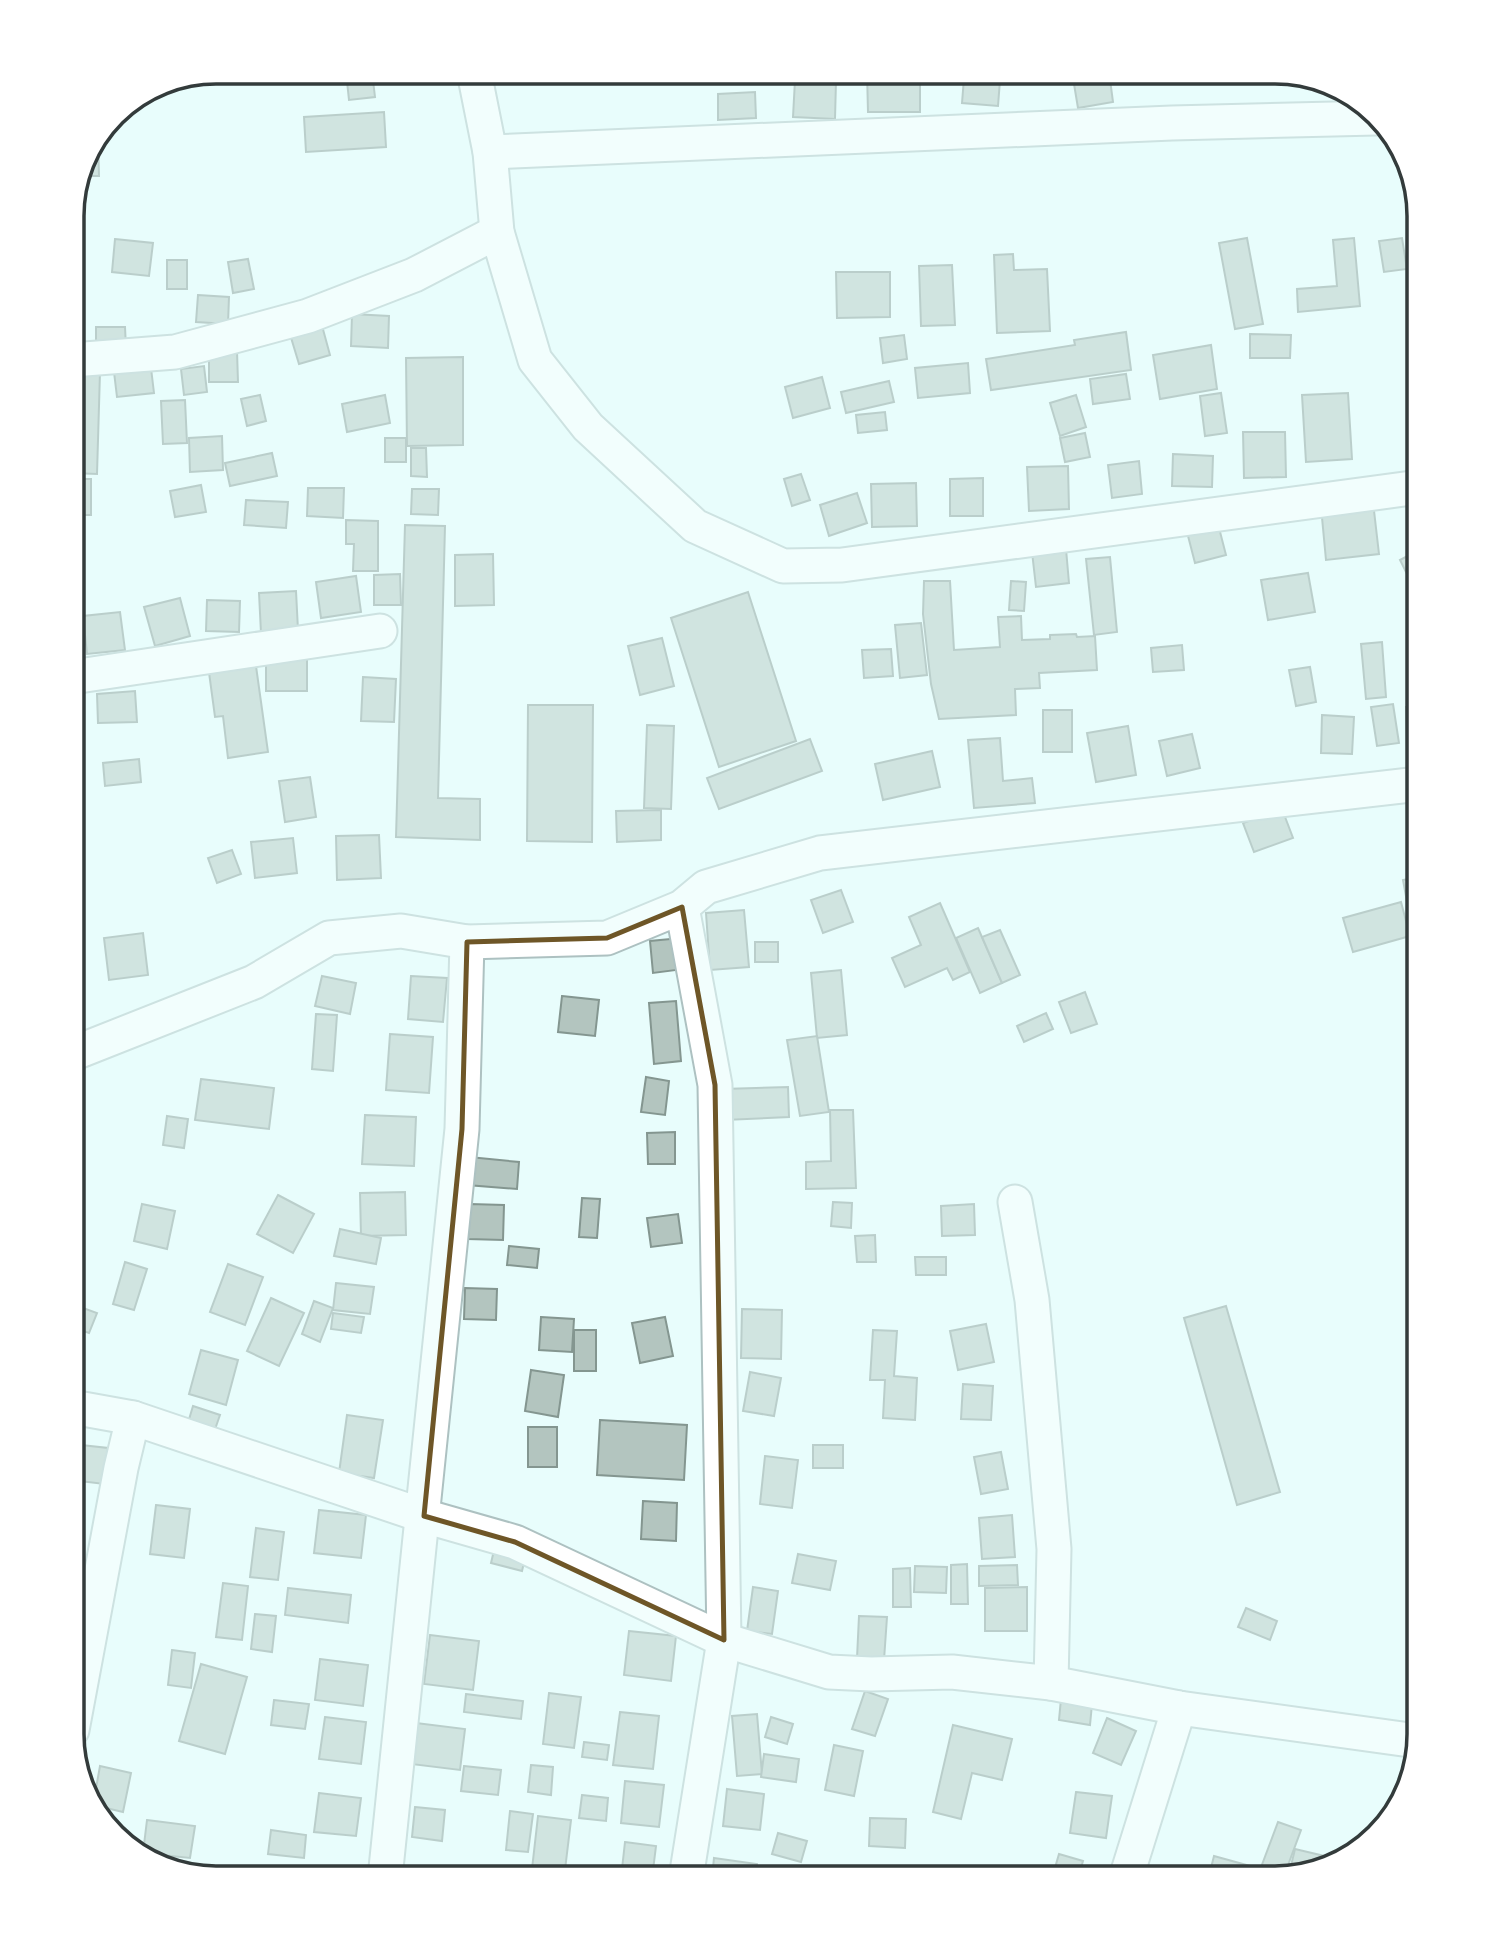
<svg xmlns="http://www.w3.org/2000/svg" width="1491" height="1950" viewBox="0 0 1491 1950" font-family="'DejaVu Sans',sans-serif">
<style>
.building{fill:#b3c5bf;stroke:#849690;stroke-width:2}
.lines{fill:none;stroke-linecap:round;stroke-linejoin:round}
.minor-casing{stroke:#adc1c1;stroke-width:37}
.minor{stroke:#fff;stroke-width:33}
.marked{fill:none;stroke:#6e5627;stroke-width:5;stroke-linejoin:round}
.rim{fill:none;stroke:#333b3b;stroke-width:3.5}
</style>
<rect width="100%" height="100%" fill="#e8fdfc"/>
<g class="building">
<polygon points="346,72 372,72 375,97 349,100"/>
<polygon points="867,72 920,72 920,112 868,112"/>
<polygon points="1072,72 1109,72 1113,102 1078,108"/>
<polygon points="1145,72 1175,72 1176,81 1146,82"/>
<polygon points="1266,72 1284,72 1299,78 1266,78"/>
<polygon points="964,78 1000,80 998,106 962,103"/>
<polygon points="795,80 836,81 835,119 793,117"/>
<polygon points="755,92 756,118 718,120 718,94"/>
<polygon points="384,112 386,147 306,152 304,117"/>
<polygon points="98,138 99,176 80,176 87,152"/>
<polygon points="1247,238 1263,324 1235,329 1219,243"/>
<polygon points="1354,238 1360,306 1298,312 1297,289 1337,286 1333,240"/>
<polygon points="1402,238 1407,269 1384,272 1379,241"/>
<polygon points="115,239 153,243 149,276 112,272"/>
<polygon points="1013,254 1014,270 1047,269 1050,331 997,333 994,255"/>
<polygon points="248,259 254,289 233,293 228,262"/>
<rect x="167" y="260" width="20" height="29"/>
<polygon points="952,265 955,325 921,326 919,266"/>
<polygon points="836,272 890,272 890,317 837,318"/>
<polygon points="198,295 229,297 228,324 196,322"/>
<polygon points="352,314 389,316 388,348 351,346"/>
<polygon points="321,322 330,355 299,364 289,331"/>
<polygon points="96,327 125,327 126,348 96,349"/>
<polygon points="1126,332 1131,370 991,390 986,359 1075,345 1074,340"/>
<polygon points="1250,334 1291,335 1290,358 1250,358"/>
<polygon points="904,335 907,359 883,363 880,338"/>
<polygon points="1211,345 1217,389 1160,399 1153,355"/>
<polygon points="237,351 238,382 209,382 209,352"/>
<polygon points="463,357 463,445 407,446 406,358"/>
<polygon points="968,363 970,393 918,398 915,368"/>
<polygon points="204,366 207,392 184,395 181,369"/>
<polygon points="151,368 154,393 117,397 114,372"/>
<polygon points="73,371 100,372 97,474 72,473"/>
<polygon points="1126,374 1130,399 1093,404 1090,379"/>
<polygon points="822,377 830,408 793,418 785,387"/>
<polygon points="889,381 894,402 846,413 841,392"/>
<polygon points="1221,393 1227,433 1205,436 1200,396"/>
<polygon points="1348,393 1352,459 1306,462 1302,395"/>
<polygon points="260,395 266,421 247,426 241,399"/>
<polygon points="385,395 390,423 347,432 342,404"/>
<polygon points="1076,395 1086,427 1060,436 1050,403"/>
<polygon points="185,400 187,443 163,444 161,401"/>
<polygon points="1419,406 1419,449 1416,449 1411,407"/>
<polygon points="885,412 887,430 858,433 856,415"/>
<polygon points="1243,432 1285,432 1286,477 1244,478"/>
<polygon points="1085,433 1090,457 1065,462 1060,438"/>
<polygon points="222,436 223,470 190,472 189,438"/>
<rect x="385" y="438" width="21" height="24"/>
<polygon points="411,448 426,448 427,477 411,476"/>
<polygon points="272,453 277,476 230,486 225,463"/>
<polygon points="1173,454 1213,456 1212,487 1172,486"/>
<polygon points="1139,461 1142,494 1112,498 1108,465"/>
<polygon points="1068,466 1069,509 1029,511 1027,467"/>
<polygon points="801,474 810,500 792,506 784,479"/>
<polygon points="983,478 983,516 950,516 950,479"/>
<rect x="72" y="479" width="19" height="36"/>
<polygon points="916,483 917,526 872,527 871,484"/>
<polygon points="201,485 206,512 175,517 170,491"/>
<polygon points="308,488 344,488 343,518 307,516"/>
<polygon points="412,489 439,489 438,515 411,514"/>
<polygon points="857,493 867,523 829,536 820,505"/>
<polygon points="246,500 288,502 286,528 244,525"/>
<polygon points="1373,502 1379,554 1326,560 1321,507"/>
<polygon points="346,520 378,521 378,571 353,571 354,544 346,544"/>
<polygon points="1218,524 1226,555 1195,563 1187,532"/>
<polygon points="405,525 445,526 438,798 480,799 480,840 396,837"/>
<polygon points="1066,549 1069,583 1036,587 1032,552"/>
<polygon points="1419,550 1419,584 1413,586 1400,560"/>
<polygon points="493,554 494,605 455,606 455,555"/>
<polygon points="1110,557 1117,632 1094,635 1086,559"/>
<polygon points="1308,573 1315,612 1268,620 1261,580"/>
<polygon points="400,574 401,605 374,605 374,575"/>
<polygon points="356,576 361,612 321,618 316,582"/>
<polygon points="924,581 950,581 954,650 1000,647 998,617 1021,616 1022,640 1050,639 1050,635 1076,634 1077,637 1095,636 1097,670 1039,673 1040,688 1015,689 1016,715 939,719 931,684 923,614"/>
<polygon points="1011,581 1026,582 1024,611 1009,610"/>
<polygon points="296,591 298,630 261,633 259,593"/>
<polygon points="748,592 796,741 719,767 671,618"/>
<polygon points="180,598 190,636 155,646 144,607"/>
<polygon points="207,600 240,601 239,632 206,631"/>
<polygon points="120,612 125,650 87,654 83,616"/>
<polygon points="921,623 927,675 900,678 895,625"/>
<polygon points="662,638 674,686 640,695 628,646"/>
<polygon points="1382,642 1386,697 1366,699 1361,644"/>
<polygon points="1182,645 1184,670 1153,672 1151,648"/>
<polygon points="891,649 893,676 864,678 862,650"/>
<rect x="266" y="656" width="41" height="35"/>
<polygon points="255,659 268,752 228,758 223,716 215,717 208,665"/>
<polygon points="1310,667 1316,702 1296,706 1289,670"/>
<polygon points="363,677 396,679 394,722 361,721"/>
<polygon points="135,691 137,722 98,723 97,694"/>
<polygon points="1393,704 1399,743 1377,746 1371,707"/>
<polygon points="528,705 593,705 592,842 527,841"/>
<polygon points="1406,707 1419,707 1419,746 1407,747"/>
<rect x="72" y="709" width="6" height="35"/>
<rect x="1043" y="710" width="29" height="42"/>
<polygon points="1322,715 1354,717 1352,754 1321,753"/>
<polygon points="647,725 674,726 671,809 644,808"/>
<polygon points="1128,726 1136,775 1096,782 1087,733"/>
<polygon points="1192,734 1200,768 1167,776 1159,741"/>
<polygon points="1000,738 1003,781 1032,778 1035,803 974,808 968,740"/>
<polygon points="810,739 822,771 719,809 707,778"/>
<polygon points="932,751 940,787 883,800 875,764"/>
<polygon points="139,759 141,782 105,786 103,763"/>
<polygon points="310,777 316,817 285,822 279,781"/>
<polygon points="1282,809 1293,838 1254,852 1243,823"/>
<polygon points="661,810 661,840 617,842 616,811"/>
<polygon points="379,835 381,878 337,880 336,836"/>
<polygon points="293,838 297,873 255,878 251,842"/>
<polygon points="232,850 241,874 217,883 208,858"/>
<polygon points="1419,877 1419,905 1408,907 1403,880"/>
<polygon points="841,890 853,922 823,933 811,900"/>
<polygon points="1401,902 1410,936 1353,952 1343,918"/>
<polygon points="940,903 970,972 953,980 947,968 905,987 892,958 921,945 909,917"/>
<polygon points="744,910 749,967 710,970 706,913"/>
<polygon points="978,928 1002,983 980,993 956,938"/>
<polygon points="1000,930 1020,975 1002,983 982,937"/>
<polygon points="143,933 148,975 109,980 104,938"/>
<polygon points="681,938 684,969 653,973 650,941"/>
<rect x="755" y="942" width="23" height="20"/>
<polygon points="841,970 847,1035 817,1038 811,973"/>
<polygon points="322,976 356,983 350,1014 315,1006"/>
<polygon points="411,976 447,978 443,1022 408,1019"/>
<polygon points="1085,992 1097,1024 1071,1033 1059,1002"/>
<polygon points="562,996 599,1000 595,1036 558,1032"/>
<polygon points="676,1001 681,1061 654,1064 649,1003"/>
<polygon points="1046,1013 1053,1029 1024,1042 1017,1026"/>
<polygon points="316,1014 337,1015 333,1071 312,1069"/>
<polygon points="390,1034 433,1037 429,1093 386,1090"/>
<polygon points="817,1036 829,1112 800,1116 787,1040"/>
<polygon points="646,1077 669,1081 665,1115 641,1112"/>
<polygon points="201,1079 274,1088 269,1129 195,1120"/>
<polygon points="788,1087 789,1117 725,1120 723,1089"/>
<polygon points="830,1110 853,1110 856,1188 806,1189 806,1162 831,1161"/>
<polygon points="365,1115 416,1117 414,1166 362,1164"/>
<polygon points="72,1116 80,1116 81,1161 72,1161"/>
<polygon points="167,1116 188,1119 184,1148 163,1145"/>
<polygon points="675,1132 675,1164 648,1164 647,1133"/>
<polygon points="469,1157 519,1162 517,1189 467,1185"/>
<polygon points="405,1192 406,1235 361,1236 360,1193"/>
<polygon points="278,1195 314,1214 293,1253 257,1234"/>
<polygon points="582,1198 600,1199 597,1238 579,1237"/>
<polygon points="833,1202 852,1203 851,1228 831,1226"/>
<polygon points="142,1204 175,1211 167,1249 134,1241"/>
<polygon points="470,1204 504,1205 503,1240 468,1239"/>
<polygon points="974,1204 975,1235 942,1236 941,1206"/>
<polygon points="678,1214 682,1243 651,1247 647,1218"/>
<polygon points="340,1229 381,1238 376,1264 334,1256"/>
<polygon points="875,1235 876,1262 857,1262 855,1236"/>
<polygon points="509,1246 539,1249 537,1268 507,1265"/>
<polygon points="915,1257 946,1257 946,1275 916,1275"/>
<polygon points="125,1262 147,1269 134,1310 113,1304"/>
<polygon points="228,1264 263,1277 245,1325 210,1312"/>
<polygon points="336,1283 374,1287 370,1314 333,1310"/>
<polygon points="465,1288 497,1289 496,1320 464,1319"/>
<polygon points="271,1298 304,1313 279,1366 247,1351"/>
<polygon points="314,1301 333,1308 320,1342 302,1334"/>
<polygon points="72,1304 97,1313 89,1333 72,1327"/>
<polygon points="1226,1306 1280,1492 1237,1505 1184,1318"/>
<polygon points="742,1309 782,1310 781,1359 741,1358"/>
<polygon points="333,1313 364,1317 361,1333 331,1329"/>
<polygon points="541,1317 574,1319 572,1352 539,1350"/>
<polygon points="665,1317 673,1356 640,1363 632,1323"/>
<polygon points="986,1324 994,1362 958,1370 950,1331"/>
<rect x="574" y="1330" width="22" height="41"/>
<polygon points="873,1330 897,1331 894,1376 917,1378 915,1420 883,1418 885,1380 870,1380"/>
<polygon points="201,1350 238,1360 226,1405 189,1394"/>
<polygon points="531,1370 564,1375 558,1417 525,1411"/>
<polygon points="750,1372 781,1378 774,1416 743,1411"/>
<polygon points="963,1384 993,1386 991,1420 961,1419"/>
<polygon points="193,1406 220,1415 213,1435 187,1426"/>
<polygon points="347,1415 383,1420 374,1478 339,1473"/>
<polygon points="600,1420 687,1425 684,1480 597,1475"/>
<rect x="528" y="1427" width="29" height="40"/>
<polygon points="72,1444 108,1448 104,1484 72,1480"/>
<rect x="813" y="1445" width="30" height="23"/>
<polygon points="1001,1452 1008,1489 981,1494 974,1457"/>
<polygon points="765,1456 798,1460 792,1508 760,1504"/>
<polygon points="643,1501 677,1503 676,1541 641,1539"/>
<polygon points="156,1505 190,1509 184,1558 150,1554"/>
<polygon points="319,1510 366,1515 361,1558 314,1553"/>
<polygon points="1012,1515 1015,1557 982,1559 979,1518"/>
<polygon points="256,1528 284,1532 278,1580 250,1577"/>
<polygon points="496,1542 527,1550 522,1571 491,1563"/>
<polygon points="798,1554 836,1561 830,1590 792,1583"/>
<polygon points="967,1564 968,1604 951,1604 951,1565"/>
<polygon points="1017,1565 1018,1585 979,1586 979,1566"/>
<polygon points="915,1566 947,1567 946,1593 914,1592"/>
<polygon points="910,1568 911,1607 893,1607 893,1569"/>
<polygon points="223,1583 248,1586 242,1640 216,1637"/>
<polygon points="753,1587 778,1591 772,1634 747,1631"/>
<polygon points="1027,1587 1027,1631 985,1631 985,1588"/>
<polygon points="288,1588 351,1595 348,1623 285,1615"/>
<polygon points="1246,1608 1277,1621 1270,1640 1238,1627"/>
<polygon points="255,1614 276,1616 272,1652 251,1649"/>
<polygon points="859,1616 887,1617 884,1660 857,1658"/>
<polygon points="629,1631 676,1636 671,1681 624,1675"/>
<polygon points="430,1635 479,1641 473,1690 424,1684"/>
<polygon points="172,1650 195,1653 191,1688 168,1685"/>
<polygon points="320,1659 368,1665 363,1706 315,1700"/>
<polygon points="201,1664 247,1677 225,1754 179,1741"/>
<polygon points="865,1691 888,1699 875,1736 852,1729"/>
<polygon points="549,1693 581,1697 574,1748 543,1744"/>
<polygon points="466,1694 523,1701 521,1719 464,1712"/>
<polygon points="1061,1699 1092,1704 1090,1725 1059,1720"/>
<polygon points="274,1700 309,1704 305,1729 271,1725"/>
<polygon points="620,1712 659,1716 653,1769 613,1765"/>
<polygon points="757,1714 762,1774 737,1776 732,1716"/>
<polygon points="325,1717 366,1722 361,1764 319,1759"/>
<polygon points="771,1717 793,1724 787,1744 765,1737"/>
<polygon points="1107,1718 1136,1731 1121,1765 1093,1753"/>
<polygon points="416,1723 465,1729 460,1770 411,1764"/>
<polygon points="953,1725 1012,1739 1002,1780 972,1773 961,1819 933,1812"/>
<polygon points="584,1742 609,1745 607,1760 582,1757"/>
<polygon points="834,1745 863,1751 854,1796 825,1790"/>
<polygon points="764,1754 799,1759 796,1782 761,1777"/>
<polygon points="531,1765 553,1767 551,1795 528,1792"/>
<polygon points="100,1766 131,1773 123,1812 93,1805"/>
<polygon points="464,1766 501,1770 498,1795 461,1791"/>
<polygon points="625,1781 664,1785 659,1827 621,1823"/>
<polygon points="727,1789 764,1794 760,1830 723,1826"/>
<polygon points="1076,1792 1112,1796 1106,1838 1070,1833"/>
<polygon points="319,1793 361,1798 356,1836 314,1832"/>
<polygon points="582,1795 608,1798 606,1821 579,1818"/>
<polygon points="415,1807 445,1810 442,1841 412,1837"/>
<polygon points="510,1811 533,1814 528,1852 506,1850"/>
<polygon points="538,1816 571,1820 564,1878 531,1878"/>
<polygon points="870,1818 906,1819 905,1848 869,1846"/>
<polygon points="147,1820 195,1826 190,1858 143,1853"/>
<polygon points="1278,1822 1301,1830 1284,1876 1275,1878 1257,1878"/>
<polygon points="271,1830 306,1835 304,1858 268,1854"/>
<polygon points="778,1833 807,1841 801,1862 772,1854"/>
<polygon points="625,1842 656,1846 652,1878 621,1878"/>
<polygon points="1295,1849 1329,1857 1328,1862 1289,1874"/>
<polygon points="1059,1854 1083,1861 1078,1878 1052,1878"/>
<polygon points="1214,1856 1261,1869 1259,1878 1217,1878 1209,1876"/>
<polygon points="714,1858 757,1864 756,1878 712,1878"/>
<polygon points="311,1871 347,1875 347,1878 311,1878"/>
</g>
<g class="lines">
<defs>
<g id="minor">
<polyline points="474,72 490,152 497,232 535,360 588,427 695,526 783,566 842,565 1419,487"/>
<polyline points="490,152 1172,123 1376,118"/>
<polyline points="72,360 175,352 308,316 414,275 497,232"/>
<polyline points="72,677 380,631"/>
<polyline points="682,907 715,1085 724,1640 686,1878"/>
<polyline points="72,1054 254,982 329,938 401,931 467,942 607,938 682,907 706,887 820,853 1419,784"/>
<polyline points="1015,1202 1032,1300 1054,1549 1051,1683 1179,1708 1417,1741"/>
<polyline points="72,1407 133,1418 424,1516 515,1542 724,1640 829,1672 871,1674 952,1672 1051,1683"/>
<polyline points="72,1730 121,1468 133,1418"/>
<polyline points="385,1878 462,1129 467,942"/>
<polyline points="1126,1878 1179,1708"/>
</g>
</defs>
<use href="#minor" class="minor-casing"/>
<use href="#minor" class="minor"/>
</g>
<path d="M0 0H1491V1950H0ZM 682,907 L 715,1085 L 724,1640 L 515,1542 L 424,1516 L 462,1129 L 467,942 L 607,938 Z" fill="#e8fdfc" fill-opacity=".55" fill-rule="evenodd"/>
<path class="marked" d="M 682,907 L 715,1085 L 724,1640 L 515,1542 L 424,1516 L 462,1129 L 467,942 L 607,938 Z"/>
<path d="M0 0H1491V1950H0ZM216 84H1275A132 132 0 0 1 1407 216V1734A132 132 0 0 1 1275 1866H216A132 132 0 0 1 84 1734V216A132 132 0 0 1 216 84Z" fill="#fff" fill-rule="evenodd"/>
<path class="rim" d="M216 84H1275A132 132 0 0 1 1407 216V1734A132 132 0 0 1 1275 1866H216A132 132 0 0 1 84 1734V216A132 132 0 0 1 216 84Z"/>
</svg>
